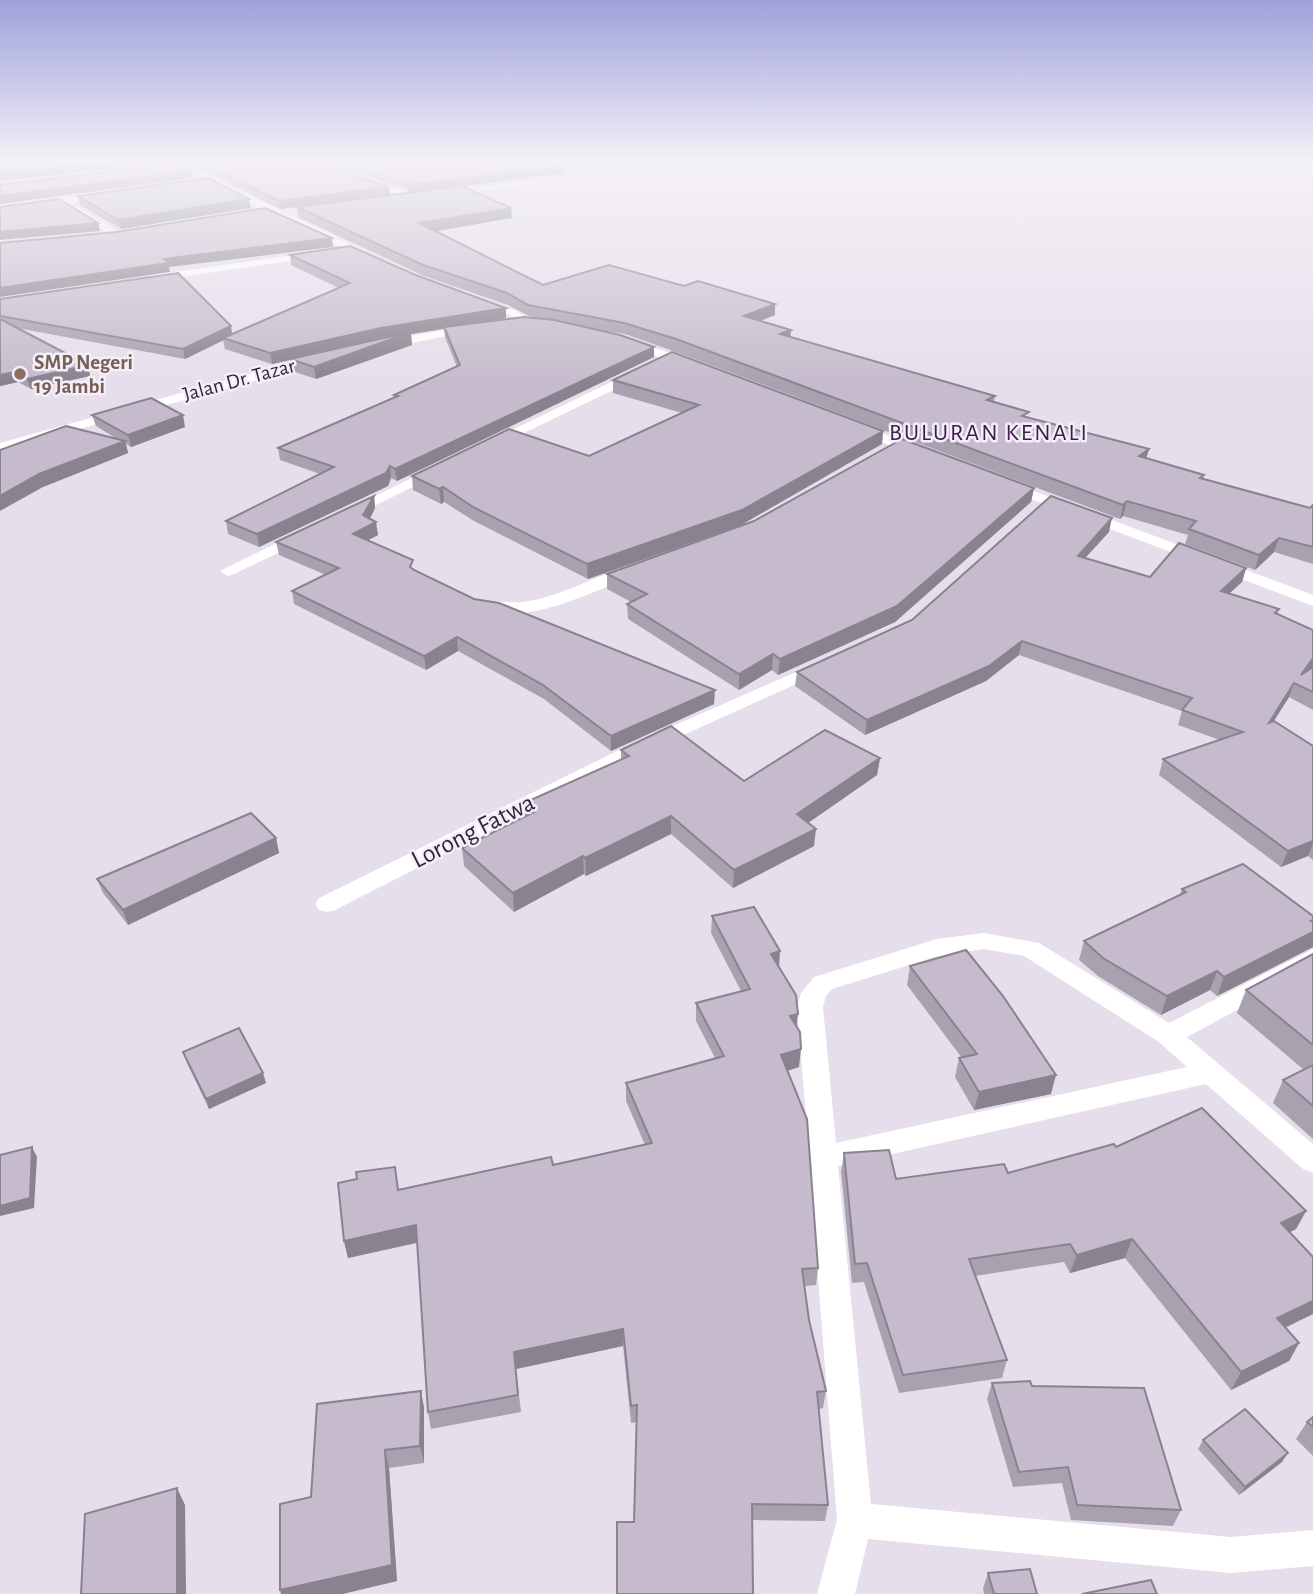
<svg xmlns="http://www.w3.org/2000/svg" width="1313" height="1594" viewBox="0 0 1313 1594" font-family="'Alegreya Sans',sans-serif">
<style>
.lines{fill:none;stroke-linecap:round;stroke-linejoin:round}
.minor{fill:#fff;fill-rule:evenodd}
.wall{fill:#a9a1af}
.shaded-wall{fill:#8a838f}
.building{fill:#c5bbcc;stroke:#8a838f;stroke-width:2}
.education-dot{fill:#8d6e63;stroke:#f3eff8;stroke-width:2.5}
.labels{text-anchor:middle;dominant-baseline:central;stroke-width:5;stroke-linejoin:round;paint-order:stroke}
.far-education-label{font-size:21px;font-weight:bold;fill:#785e54;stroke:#f3eff8;text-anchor:start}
.far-street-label{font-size:21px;fill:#341f3c;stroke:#f3eff8}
.far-quarter-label{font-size:24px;letter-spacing:2px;fill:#421b4e;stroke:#f3eff8}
.street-label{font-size:26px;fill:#341f3c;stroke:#f3eff8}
</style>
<rect width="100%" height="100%" fill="#e6dfeb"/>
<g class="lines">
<g class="minor">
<polygon points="168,161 178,161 381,259 372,261 265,212"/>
<polygon points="1146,161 1195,161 1266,167 1262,169"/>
<polygon points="562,176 565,180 443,196 439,193"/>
<polygon points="363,179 415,194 416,196 412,199 360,184"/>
<polygon points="105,192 108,197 0,213 0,207"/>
<polygon points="72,207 78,207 123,235 115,237 72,211"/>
<polygon points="317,252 322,255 320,257 151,281 146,278 151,275"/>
<polygon points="480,298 517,311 531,322 521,324 509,315 476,303 475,301"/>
<polygon points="472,325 478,328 476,330 383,349 377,345 383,341"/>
<polygon points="628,339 697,362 699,365 689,368 624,344 622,342"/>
<polygon points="318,355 324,359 322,362 0,451 0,443"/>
<polygon points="638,369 644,373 642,376 495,447 485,447 483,444"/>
<polygon points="857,424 927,450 929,453 922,457 917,456 852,431 850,428"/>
<polygon points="436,466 443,470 441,473 354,516 349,518 341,513"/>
<polygon points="1007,481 1313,595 1313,606 1002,488 1000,485 1002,482"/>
<polygon points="301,531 309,536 307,539 234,574 228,576 220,571"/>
<path d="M 632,566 L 640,571 L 638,574 C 589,593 533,624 479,611 L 476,607 C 485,597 510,604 523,602 C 562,597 595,575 632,566 Z"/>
<polygon points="823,660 832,665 829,669 635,757 335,910 327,912 319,910 315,904 319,898 621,749"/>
<path d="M 984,933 L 1039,943 L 1169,1023 L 1313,949 L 1313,969 L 1187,1037 L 1313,1144 L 1313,1173 L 1303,1169 L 1206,1084 L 838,1166 L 871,1504 L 1231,1537 L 1313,1530 L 1313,1566 L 1231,1573 L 868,1539 L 855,1594 L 817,1594 L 837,1520 L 809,1163 L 807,1158 L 809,1154 L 797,1007 L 801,993 L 814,977 L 937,939 ZM 984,949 L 1024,956 L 1159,1042 L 1187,1067 L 836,1143 L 823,1007 L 826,996 L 832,989 L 938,956 Z"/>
</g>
</g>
<g class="wall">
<polygon points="196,161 306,161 390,195 280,209 197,167"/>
<polygon points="314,161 543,161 564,173 409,193 407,189"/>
<polygon points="78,196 251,208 121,229 80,205"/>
<polygon points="297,207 512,218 435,231 543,285 684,286 775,304 775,315 760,321 791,330 790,337 995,396 994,402 1028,417 1149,449 1146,458 1204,475 1203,479 1310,508 1313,505 1313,564 1274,552 1255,570 1185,544 1188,535 1123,516 1120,519 676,352 625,334 583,327 654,357 397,481 391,478 388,486 259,547 228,534 226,521 320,474 280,460 278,448 394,398 394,395 457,367 445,337 444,329 411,334 412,345 316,379 292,371 290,360 272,364 225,349 223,340 185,359 17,328 88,365 90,376 31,389 18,382 0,386 0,299 231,326 232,334 339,288 291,265 290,255 506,318 484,322 543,319 529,316 508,305 424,276 298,217"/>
<polygon points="613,380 883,431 882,444 741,525 588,579 474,521 444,502 441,504 413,490 412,476 589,456 682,413 613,393"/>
<polygon points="92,415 185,427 131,447 126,444 128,453 43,487 117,439 96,426"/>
<polygon points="1034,488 1031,502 895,622 778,675 772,670 739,690 628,619 627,604 631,602 607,589 607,574"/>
<polygon points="374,496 375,508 370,519 378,535 368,540 415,570 474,599 714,704 611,751 544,699 458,651 426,670 294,604 292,591 326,575 279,555 276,542"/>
<polygon points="1109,532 1085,558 1150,577 1246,568 1242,582 1229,593 1279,609 1277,614 1313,630 1313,665 1310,670 1313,667 1313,710 1289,697 1274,721 1313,746 1313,860 1308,856 1281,867 1159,775 1163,759 1220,740 1178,725 1182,711 1019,655 986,681 865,735 795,686 797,672"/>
<polygon points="621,750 744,781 880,758 877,775 808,823 814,846 733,888 671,834 586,876 584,874 514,912 464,866 462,848 525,817 524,803 621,760"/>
<polygon points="276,838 279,853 128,925 103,893 97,879"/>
<polygon points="1182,889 1313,947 1217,996 1210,990 1161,1015 1098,976 1079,960 1084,941 1180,895"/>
<polygon points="712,916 779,967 797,1027 799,1067 787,1071 818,1268 816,1285 805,1286 809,1320 826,1391 823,1408 819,1409 828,1505 825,1521 753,1520 634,1522 637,1422 631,1423 623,1346 516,1369 521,1412 431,1429 428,1412 417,1243 348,1258 344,1241 553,1165 645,1145 626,1101 626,1083 715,1058 696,1021 696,1003 741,991 711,933"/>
<polygon points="1313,954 1313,1139 1273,1103 1283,1080 1304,1070 1237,1013 1246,990"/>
<polygon points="910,966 1051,1094 974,1110 955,1077 959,1058 962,1058 907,985"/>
<polygon points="183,1052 266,1083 209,1109 186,1061"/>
<polygon points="1116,1147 1306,1211 1296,1229 1290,1232 1313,1257 1313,1314 1285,1328 1299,1343 1289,1361 1231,1390 1125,1258 1070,1273 1064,1262 975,1276 1007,1360 1002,1378 899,1393 864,1282 852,1283 841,1172 844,1153 896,1179 1008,1173"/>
<polygon points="992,1383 1032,1386 1181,1510 1173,1526 1071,1520 1062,1483 1013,1487 987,1399"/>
<polygon points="421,1391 424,1408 424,1463 389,1468 397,1581 342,1594 281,1594 311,1497"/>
<polygon points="1313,1417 1313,1456 1296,1439 1307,1422"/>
<polygon points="1203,1440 1282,1462 1239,1495 1198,1449"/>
<polygon points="988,1573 1037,1594 984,1594 983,1588"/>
</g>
<g class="shaded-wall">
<polygon points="110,161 166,161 166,162 0,181 0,174"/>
<polygon points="564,166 564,173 409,193 408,185"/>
<polygon points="192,171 193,178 0,204 0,196"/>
<polygon points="389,187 390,195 280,209 279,201"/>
<polygon points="249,199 251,208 121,229 118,220"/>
<polygon points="511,208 512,218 421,234 419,223"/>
<polygon points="98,223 100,231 0,240 0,232"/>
<polygon points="332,238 333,247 169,267 170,272 0,297 0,288 164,259"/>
<polygon points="775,304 775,315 743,327 744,316"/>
<polygon points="506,308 506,318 411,334 412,345 316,379 314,367 290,359 290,360 272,364 270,353 381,328"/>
<polygon points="231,326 232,336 223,338 224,340 185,359 183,349"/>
<polygon points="791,330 790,342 780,334"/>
<polygon points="654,347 654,357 397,481 395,469"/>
<polygon points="88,365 90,376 31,389 27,379"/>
<polygon points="15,372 18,382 0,386 0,375"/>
<polygon points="183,415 185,427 131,447 128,435"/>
<polygon points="883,431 882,444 741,525 588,579 587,564"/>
<polygon points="125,441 128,453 43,487 0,511 0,496 39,474"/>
<polygon points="1149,449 1145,463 1139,456"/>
<polygon points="390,466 391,478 388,486 259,547 257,534"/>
<polygon points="443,487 444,502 441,504 439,489"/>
<polygon points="1034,488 1031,502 895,622 778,675 780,659"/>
<polygon points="374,496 375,508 365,528 363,515"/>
<polygon points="1127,501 1123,516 1120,519 1123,505"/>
<polygon points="1112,518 1109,532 1075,569 1078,556"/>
<polygon points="376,522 378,535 355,547 353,534"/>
<polygon points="1279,538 1274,552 1255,570 1259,555"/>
<polygon points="1246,568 1242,582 1217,605 1221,591"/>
<polygon points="457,637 458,651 426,670 424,656"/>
<polygon points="1022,641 1019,655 986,681 865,735 867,720"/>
<polygon points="773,654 772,670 739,690 739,674"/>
<polygon points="1313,658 1313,665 1299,685 1301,675"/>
<polygon points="1294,683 1289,697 1263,738 1269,723"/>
<polygon points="715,690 714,704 611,751 611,736"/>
<polygon points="880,758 877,775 795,832 797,814"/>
<polygon points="671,816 671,834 586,876 585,858"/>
<polygon points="816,829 814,846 733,888 734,870"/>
<polygon points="276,838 279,853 128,925 123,910"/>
<polygon points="1313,841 1313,844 1308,856 1281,867 1288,851"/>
<polygon points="583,856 584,874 514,912 513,893"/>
<polygon points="1313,920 1313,947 1217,996 1224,977"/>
<polygon points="780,951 779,969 771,954"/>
<polygon points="1217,971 1210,990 1161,1015 1167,996"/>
<polygon points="798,1014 796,1031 790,1016"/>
<polygon points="801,1049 799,1067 780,1073 781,1055"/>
<polygon points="263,1073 266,1083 209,1109 206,1099"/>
<polygon points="1056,1075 1051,1094 974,1110 979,1092"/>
<polygon points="32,1147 37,1157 34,1208 0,1216 0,1206"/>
<polygon points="1306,1211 1296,1229 1272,1241 1281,1223"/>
<polygon points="416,1225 419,1242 348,1258 344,1241"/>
<polygon points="1132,1239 1125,1258 1070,1273 1077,1255"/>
<polygon points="1313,1301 1313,1314 1267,1336 1277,1318"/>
<polygon points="623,1329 623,1346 516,1369 521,1412 514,1352"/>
<polygon points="1299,1343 1289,1361 1231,1390 1241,1372"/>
<polygon points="421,1391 424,1408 424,1463 420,1446"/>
<polygon points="385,1450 389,1468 397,1581 342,1594 281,1594 280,1590"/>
<polygon points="1288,1453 1282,1462 1239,1495 1245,1487"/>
<polygon points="177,1488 185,1505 186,1594 177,1594"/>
</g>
<g class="building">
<polygon points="0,161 110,161 0,174"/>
<polygon points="198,161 306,161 389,187 279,201"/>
<polygon points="337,161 543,161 564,166 408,185 406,182"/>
<polygon points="177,163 192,171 0,196 0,185"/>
<polygon points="208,178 249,199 118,220 78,196"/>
<polygon points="462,186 511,208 419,223 543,285 609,265 684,286 698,281 775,304 744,316 791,330 780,334 995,396 987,400 1029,412 1022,416 1149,449 1139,456 1204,475 1200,478 1310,508 1313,505 1313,547 1279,538 1259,555 1189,529 1196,521 1127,501 1123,505 676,339 624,323 528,305 507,293 423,265 297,207"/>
<polygon points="59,199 98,223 0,232 0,207"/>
<polygon points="265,208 332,238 164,259 168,263 0,288 0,243 116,232"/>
<polygon points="350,246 413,274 506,308 381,328 270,353 223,338 350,283 290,255"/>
<polygon points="178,273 231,326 183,349 0,316 0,299"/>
<polygon points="524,317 554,320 620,335 654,347 395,469 390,466 386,473 257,534 226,521 334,467 278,448 398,396 394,395 460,365 444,327"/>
<polygon points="0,319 88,365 27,379 15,372 0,375"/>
<polygon points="411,332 314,367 290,359"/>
<polygon points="672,352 883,431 742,510 587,564 473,507 443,487 439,489 412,476 509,429 589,456 699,405 613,380"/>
<polygon points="151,398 183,415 128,435 92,415"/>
<polygon points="66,426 125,441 39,474 0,496 0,450"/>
<polygon points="902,439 1034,488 897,606 780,659 773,654 739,674 627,604 647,594 607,574 754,521"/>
<polygon points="374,496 363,515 376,522 353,534 413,560 410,567 414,570 474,599 499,603 715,690 611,736 543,685 457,637 424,656 292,591 339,568 276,542"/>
<polygon points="1051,496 1112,518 1078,556 1150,577 1179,543 1246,568 1221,591 1279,609 1275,613 1313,630 1313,658 1301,675 1313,667 1313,692 1294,683 1269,723 1274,721 1313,746 1313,841 1288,851 1163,759 1243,732 1182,710 1192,698 1022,641 989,666 867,720 797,672 912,620"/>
<polygon points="671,726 744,781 825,730 880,758 797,814 816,829 734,870 671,816 585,858 583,856 513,893 462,848 534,812 524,803 629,756 621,750"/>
<polygon points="251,813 276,838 123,910 97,879"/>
<polygon points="1243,864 1313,916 1313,920 1311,921 1313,922 1313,932 1224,977 1217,971 1167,996 1103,958 1084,941 1186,892 1182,889"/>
<polygon points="754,907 780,951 771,954 796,995 798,1014 790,1016 800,1032 801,1049 781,1055 807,1119 818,1268 802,1269 809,1320 826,1391 817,1392 828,1505 752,1504 753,1594 617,1594 617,1522 634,1522 637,1405 631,1406 623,1329 514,1352 518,1395 428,1412 416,1225 344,1241 338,1183 357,1179 356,1172 395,1167 398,1190 551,1157 553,1165 652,1143 626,1083 724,1056 696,1003 750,989 712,916"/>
<polygon points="966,950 1003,996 1056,1075 979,1092 959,1058 977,1054 910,966"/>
<polygon points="1313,954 1313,1045 1246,990"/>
<polygon points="239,1028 263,1073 206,1099 183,1052"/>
<polygon points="1313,1065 1313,1106 1283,1080"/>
<polygon points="1202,1108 1306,1211 1281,1223 1313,1257 1313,1301 1277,1318 1299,1343 1241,1372 1132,1239 1077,1255 1070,1244 969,1259 1007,1360 903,1375 867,1263 855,1264 844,1153 889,1150 896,1179 1004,1164 1008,1173 1114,1144 1116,1147"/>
<polygon points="32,1147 30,1198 0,1206 0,1155"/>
<polygon points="1030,1381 1032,1386 1144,1388 1181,1510 1077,1505 1068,1467 1019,1472 992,1383"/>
<polygon points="421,1391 420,1446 385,1450 392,1565 280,1590 280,1504 311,1497 317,1404"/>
<polygon points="1245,1409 1288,1453 1245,1487 1203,1440"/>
<polygon points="1313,1417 1313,1427 1307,1422"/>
<polygon points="177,1488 177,1594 81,1594 85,1514"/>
<polygon points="1030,1569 1037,1594 994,1594 988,1573"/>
<polygon points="1151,1580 1157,1594 1082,1594"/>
</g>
<linearGradient id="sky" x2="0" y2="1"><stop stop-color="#9fa1da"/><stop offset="0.42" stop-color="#f4f1f6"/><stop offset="1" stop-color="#f4f1f6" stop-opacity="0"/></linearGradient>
<rect width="1313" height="384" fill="url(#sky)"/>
<circle class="education-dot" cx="20" cy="374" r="7"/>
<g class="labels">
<g class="far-education-label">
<text x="34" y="362">SMP Negeri<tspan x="34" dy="24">19 Jambi</tspan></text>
</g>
<g class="far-street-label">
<text transform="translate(239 380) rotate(-15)">Jalan Dr. Tazar</text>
</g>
<g class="far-quarter-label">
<text x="989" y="433">BULURAN KENALI</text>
</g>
<g class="street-label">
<text transform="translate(473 831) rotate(-27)">Lorong Fatwa</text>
</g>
</g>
</svg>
